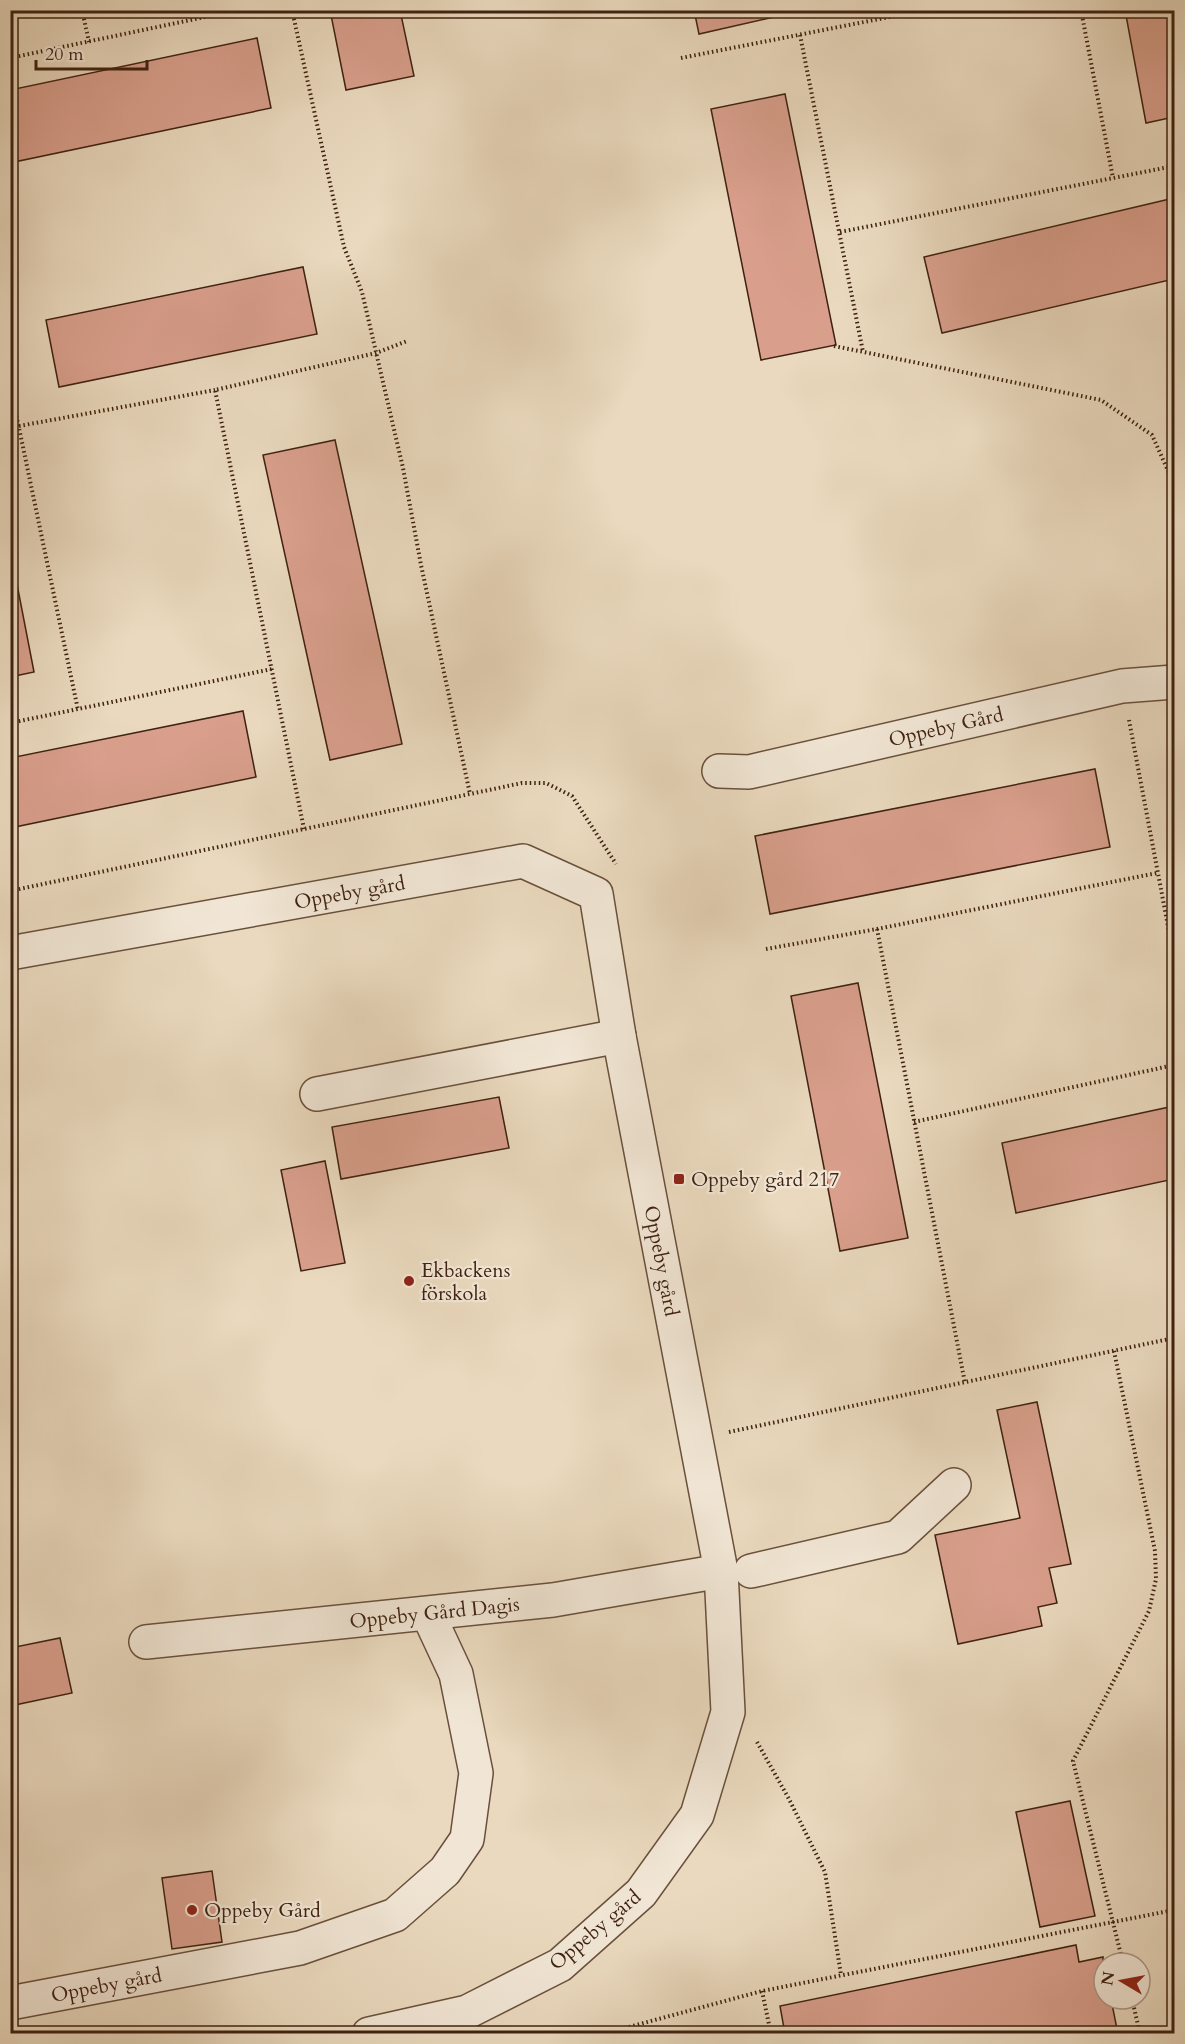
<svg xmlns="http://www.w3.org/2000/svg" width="1185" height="2044" viewBox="0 0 1185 2044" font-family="Cardo,serif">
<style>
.building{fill:#d99f8c;stroke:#3f2211;stroke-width:1.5}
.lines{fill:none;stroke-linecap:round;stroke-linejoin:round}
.minor-casing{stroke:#6a503c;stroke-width:36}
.path{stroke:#3f2211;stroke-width:4;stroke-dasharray:1.5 3;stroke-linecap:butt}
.minor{stroke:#f1e6d5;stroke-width:33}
.poi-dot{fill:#8f2418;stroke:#f1e6d5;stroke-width:2}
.labels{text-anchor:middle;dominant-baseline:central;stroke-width:4.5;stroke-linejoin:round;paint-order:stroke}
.street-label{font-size:20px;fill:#3f2211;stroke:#f1e6d5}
.poi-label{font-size:20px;fill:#3f2211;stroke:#f1e6d5;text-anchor:start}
</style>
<rect width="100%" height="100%" fill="#ead9be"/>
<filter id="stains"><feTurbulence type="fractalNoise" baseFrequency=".00333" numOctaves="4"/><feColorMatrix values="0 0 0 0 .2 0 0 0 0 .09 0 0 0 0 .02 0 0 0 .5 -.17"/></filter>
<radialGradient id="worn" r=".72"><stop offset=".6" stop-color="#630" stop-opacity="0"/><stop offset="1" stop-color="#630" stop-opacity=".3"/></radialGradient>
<g class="building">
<polygon points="10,10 40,10 40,12 10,17"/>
<polygon points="330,10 400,10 414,76 346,90"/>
<polygon points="694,10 805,10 699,34"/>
<polygon points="1125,10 1174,10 1174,117 1146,123"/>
<polygon points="257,38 271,108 14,162 10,143 10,90"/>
<polygon points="785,94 836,345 761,360 711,109"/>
<polygon points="1174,198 1174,279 942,333 924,257"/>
<polygon points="303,267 317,334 59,387 46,320"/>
<polygon points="335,440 402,744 330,760 263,455"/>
<polygon points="10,548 34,672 10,677"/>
<polygon points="243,711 256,777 10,828 10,758"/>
<polygon points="1095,769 1110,847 770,914 755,836"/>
<polygon points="858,983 908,1238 840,1251 791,996"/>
<polygon points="499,1097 509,1148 341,1179 332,1127"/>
<polygon points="1174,1106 1174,1179 1016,1213 1002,1143"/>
<polygon points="325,1161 345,1263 301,1271 281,1170"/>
<polygon points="1037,1402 1071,1564 1049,1568 1057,1603 1038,1607 1042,1626 958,1644 935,1535 1020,1518 997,1410"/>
<polygon points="60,1638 72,1693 10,1706 10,1648"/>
<polygon points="1070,1801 1095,1916 1040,1927 1016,1812"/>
<polygon points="212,1871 222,1942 172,1949 162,1878"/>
<polygon points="1076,1945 1079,1962 1103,1957 1104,1999 1111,1999 1118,2034 785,2034 780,2006"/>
</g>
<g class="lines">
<defs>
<g id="minor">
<path id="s1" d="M 719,771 L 749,772 L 1122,686 L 1174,682"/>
<path id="s2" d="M 10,953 L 523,861 L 596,894 L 619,1036 L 721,1571 L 728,1712 L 697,1815 L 641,1893 L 560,1965 L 467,2012 L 369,2034"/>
<polyline points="317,1094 619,1036"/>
<polyline points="751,1571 898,1537 954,1485"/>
<path id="s3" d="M 146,1642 L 553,1600 L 721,1571"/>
<path id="s4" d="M 10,2003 L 300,1948 L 395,1915 L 445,1871 L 467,1839 L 476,1773 L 456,1674 L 428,1614"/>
</g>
</defs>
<use href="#minor" class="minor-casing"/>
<g class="path">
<polyline points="82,10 89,42"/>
<polyline points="292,10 344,247 362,292 403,468 421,565 470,794"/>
<polyline points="1081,10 1113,178"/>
<polyline points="800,35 863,352"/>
<polyline points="10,58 238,10"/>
<polyline points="681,58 925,10"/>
<polyline points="840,232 1174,166"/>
<polyline points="834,346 1101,400 1152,435 1174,484"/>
<polyline points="10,385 78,710"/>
<polyline points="19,426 215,390"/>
<polyline points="1129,720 1174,958"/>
<polyline points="10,723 272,669"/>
<polyline points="304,829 215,390 376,353 407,341"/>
<polyline points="10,891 522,783 546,783 572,796 616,864"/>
<polyline points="877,929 965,1383"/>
<polyline points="766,949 877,929 1157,873"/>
<polyline points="914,1122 1174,1065"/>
<polyline points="1114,1351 1155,1551 1156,1579 1149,1611 1073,1761 1123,1963"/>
<polyline points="729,1432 1174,1338"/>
<polyline points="757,1742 789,1799 825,1872 841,1975"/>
<polyline points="762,1991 771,2034"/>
<polyline points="1132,1999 1140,2034"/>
<polyline points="603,2034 762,1991 1174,1910"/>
</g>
<use href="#minor" class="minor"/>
</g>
<g class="poi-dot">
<rect x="673" y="1173" width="12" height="12" rx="3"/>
<circle cx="409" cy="1281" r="6"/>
<circle cx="192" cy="1910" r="6"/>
</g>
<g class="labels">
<g class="street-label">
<text stroke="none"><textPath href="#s1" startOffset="232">Oppeby Gård</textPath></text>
<text stroke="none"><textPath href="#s2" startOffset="345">Oppeby gård</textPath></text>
<text stroke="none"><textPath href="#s2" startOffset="974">Oppeby gård</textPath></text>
<text stroke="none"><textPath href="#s3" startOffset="290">Oppeby Gård Dagis</textPath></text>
<text transform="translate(595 1930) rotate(-40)">Oppeby gård</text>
<text stroke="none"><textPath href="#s4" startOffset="98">Oppeby gård</textPath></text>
</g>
<g class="poi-label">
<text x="691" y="1179">Oppeby gård 217</text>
<text x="421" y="1270">Ekbackens<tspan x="421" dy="23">förskola</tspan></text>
<text x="204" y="1910">Oppeby Gård</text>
</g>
</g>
<rect width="1185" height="2044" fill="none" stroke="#ead9be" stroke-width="36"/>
<rect x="12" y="12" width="1161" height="2020" fill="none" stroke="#3f2211" stroke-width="3"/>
<rect x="18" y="18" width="1149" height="2008" fill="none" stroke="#3f2211" stroke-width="1.5"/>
<g transform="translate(1122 1981) rotate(280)"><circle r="28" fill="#f1e6d5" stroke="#aa9887" stroke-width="1.5"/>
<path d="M0-4.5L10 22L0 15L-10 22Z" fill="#8f2418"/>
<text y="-9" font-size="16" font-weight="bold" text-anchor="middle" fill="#3f2211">N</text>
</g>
<path d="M36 60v9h111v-9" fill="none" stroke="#3f2211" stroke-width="3"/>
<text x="45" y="60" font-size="18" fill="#3f2211" stroke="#f1e6d5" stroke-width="4.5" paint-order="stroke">20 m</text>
<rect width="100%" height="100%" filter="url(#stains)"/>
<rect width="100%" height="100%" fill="url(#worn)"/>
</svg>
